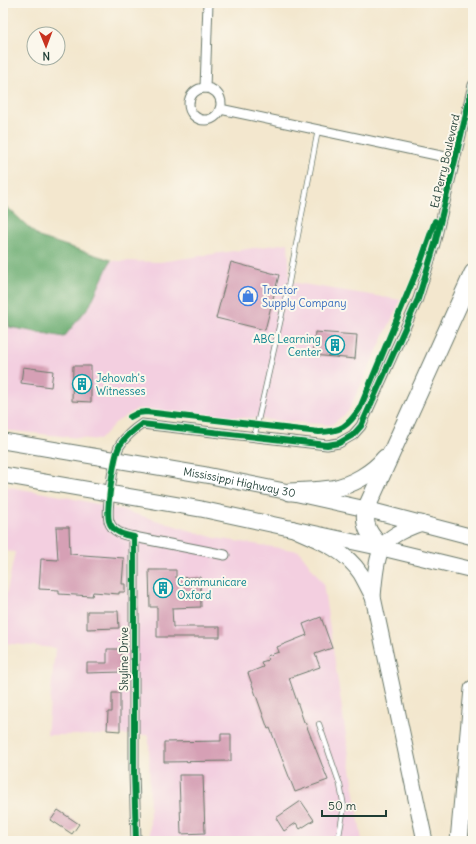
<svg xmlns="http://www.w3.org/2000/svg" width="476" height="844" viewBox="0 0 476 844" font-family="Delius,sans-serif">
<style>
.built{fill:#f3cfe0}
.forest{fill:#69ac70;stroke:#447452}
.building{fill:#d6a0b5}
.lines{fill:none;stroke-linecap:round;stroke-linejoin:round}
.service-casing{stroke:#69786a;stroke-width:6}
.minor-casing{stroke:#69786a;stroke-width:11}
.primary-casing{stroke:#69786a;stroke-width:17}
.trunk-casing{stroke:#69786a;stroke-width:17}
.motorway-casing{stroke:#69786a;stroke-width:19}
.service{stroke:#fff;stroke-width:4.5}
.minor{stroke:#fff;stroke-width:9}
.primary{stroke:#fff;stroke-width:15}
.trunk{stroke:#fff;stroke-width:15}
.motorway{stroke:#fff;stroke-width:17}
.cycleway-casing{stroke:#fbf7ec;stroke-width:8}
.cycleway{stroke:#00873e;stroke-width:6}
.labels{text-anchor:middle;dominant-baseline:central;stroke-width:4;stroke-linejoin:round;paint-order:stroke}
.street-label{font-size:11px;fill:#1f3d34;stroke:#fbf7ec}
.shop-label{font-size:11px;fill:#366cbe;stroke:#fbf7ec;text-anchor:start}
.culture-label{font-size:11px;fill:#0d838f;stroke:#fbf7ec;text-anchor:start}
</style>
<rect width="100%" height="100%" fill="#fbf7ec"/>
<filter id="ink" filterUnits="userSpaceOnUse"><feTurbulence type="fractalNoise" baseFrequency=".025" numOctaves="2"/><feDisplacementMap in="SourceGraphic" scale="8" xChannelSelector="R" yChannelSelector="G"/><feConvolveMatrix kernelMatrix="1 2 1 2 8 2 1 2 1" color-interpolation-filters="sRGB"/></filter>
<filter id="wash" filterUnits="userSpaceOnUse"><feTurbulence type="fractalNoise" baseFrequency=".012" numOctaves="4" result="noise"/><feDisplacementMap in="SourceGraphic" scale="16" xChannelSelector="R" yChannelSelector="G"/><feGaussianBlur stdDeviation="0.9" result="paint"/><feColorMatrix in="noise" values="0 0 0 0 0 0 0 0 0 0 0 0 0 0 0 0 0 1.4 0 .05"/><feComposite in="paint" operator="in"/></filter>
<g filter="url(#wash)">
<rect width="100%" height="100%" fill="#f3e7ce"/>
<g class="built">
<polygon points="288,243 290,282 401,300 348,412 331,425 137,409 115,423 99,440 3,430 3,258 160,262"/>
<polygon points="3,486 56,495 119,509 215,538 299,551 323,583 362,841 150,841 149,735 47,735 55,648 3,643 3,610 15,552 3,551"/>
</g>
<polygon class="forest" points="3,206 8,208 39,237 111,260 90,305 64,337 9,327 3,277"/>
<g id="blocks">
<g class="building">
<polygon points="231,262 279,275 265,330 216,318"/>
<polygon points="315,332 357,335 355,359 313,355"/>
<polygon points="73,366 91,366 91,402 72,401"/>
<polygon points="23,367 53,371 51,387 21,383"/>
<polygon points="56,527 69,527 70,554 124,558 122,584 125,584 125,592 119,592 119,594 93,592 92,596 59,594 59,590 39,589 41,559 58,560"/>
<polygon points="149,570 176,570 176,578 200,577 201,607 172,608 173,627 220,627 220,637 157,637 157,607 150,607"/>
<polygon points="87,611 118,611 119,628 87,629"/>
<polygon points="321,617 332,648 315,654 320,667 289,678 304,722 305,722 328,780 295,792 270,728 268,729 248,673 263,667 261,662 268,660 267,656 279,652 277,647 307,635 303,624"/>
<polygon points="107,649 121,649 122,672 87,673 87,663 107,663"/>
<polygon points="112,693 120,693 120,731 107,730 108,712 112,712"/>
<polygon points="221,734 231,734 231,761 164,762 164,742 221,741"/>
<polygon points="179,775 203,775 205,833 181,834"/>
<polygon points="301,801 314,820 300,829 296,823 284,831 276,818"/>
<polygon points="58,810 79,824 72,834 51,820"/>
</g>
</g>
</g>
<g filter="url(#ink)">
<use href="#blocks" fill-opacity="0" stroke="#69786a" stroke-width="1"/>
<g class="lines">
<defs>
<g id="service">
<polyline points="254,438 288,287 318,130"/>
<polyline points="319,724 340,785 344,807 338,841"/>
</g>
<g id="minor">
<polyline points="205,88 208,3"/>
<circle cx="205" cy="104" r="16"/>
<polyline points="220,109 455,159"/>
<polyline points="134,537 225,555"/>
<path d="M 136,841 L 134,771 L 134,537 C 124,535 112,532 109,521 C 106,511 114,454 120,445 C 126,436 133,430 142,424 L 327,445 L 339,443 L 353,435 L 361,426 L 418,299 L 435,244 L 473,85"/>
</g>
<g id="primary">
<path id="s1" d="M 3,441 L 206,475 L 289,492 L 366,509 L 473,537"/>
<polyline points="3,475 201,509 382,548 473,570"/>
</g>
<g id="trunk">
<path d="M 421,523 C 407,529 390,534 382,548 C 376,558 374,584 373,597 L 425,841"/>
<path d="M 291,528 C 316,539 345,549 361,574 C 365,581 369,589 373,597"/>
</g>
<g id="motorway">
<path d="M 289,492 C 303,491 319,491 332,489 C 352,485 373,473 385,458"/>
<path d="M 382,548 C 370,535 363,527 366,509 L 473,273"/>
<polyline points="459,841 473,689"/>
</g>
</defs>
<use href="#service" class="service-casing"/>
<use href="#minor" class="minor-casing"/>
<use href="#primary" class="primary-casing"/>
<use href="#trunk" class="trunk-casing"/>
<use href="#motorway" class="motorway-casing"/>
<use href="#service" class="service"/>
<use href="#minor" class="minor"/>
<use href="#primary" class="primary"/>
<use href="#trunk" class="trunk"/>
<use href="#motorway" class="motorway"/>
<defs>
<g id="cycleway">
<path d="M 130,417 L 138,413 L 146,412 L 319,432 C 341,432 348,426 360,408 L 421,261 L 435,221"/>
<path d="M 136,841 L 134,771 L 134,537 C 124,535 112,532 109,521 C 106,511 114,454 120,445 C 126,436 133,430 142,424 L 327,445 L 339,443 L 353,435 L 361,426 L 418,299 L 435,244 L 473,85"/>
</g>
</defs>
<use href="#cycleway" class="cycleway-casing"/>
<use href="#cycleway" class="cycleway"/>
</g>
</g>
<defs>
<symbol id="shop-ring" viewBox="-11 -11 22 22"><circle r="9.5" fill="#fbf7ec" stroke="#3f7fe0" stroke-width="1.5"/><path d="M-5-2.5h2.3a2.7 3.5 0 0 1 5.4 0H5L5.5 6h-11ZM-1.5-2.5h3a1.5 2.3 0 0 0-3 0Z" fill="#3f7fe0"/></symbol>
<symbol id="building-ring" viewBox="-11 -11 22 22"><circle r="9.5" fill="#fbf7ec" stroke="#0f9aa8" stroke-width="1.5"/><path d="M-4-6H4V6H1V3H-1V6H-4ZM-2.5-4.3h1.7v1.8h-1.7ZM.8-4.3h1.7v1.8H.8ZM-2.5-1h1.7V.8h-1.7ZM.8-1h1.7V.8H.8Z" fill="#0f9aa8"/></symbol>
</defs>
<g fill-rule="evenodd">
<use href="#shop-ring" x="237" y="285" width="22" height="22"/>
<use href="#building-ring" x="324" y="334" width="22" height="22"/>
<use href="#building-ring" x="71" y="373" width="22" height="22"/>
<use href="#building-ring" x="152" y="577" width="22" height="22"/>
</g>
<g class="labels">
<g class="street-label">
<text transform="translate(445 161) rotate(-77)">Ed Perry Boulevard</text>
<text stroke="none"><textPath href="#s1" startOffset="240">Mississippi Highway 30</textPath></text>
<text transform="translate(124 659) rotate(-90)">Skyline Drive</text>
</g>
<g class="shop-label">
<text x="262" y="290">Tractor<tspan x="262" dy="13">Supply Company</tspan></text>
</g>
<g class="culture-label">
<text x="321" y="339" text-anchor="end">ABC Learning<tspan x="321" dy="13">Center</tspan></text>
<text x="96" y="378">Jehovah's<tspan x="96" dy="13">Witnesses</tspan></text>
<text x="177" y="582">Communicare<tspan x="177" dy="13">Oxford</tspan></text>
</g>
</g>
<rect width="476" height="844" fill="none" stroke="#fbf7ec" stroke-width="16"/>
<g transform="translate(46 46) rotate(179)"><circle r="19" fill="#fbf7ec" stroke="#a3ada2"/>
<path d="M0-3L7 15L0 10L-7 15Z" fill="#c8321e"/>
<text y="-6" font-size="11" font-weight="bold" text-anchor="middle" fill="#1f3d34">N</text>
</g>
<path d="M322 810v6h64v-6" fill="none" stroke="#1f3d34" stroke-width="2"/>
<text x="328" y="810" font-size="12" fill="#1f3d34" stroke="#fbf7ec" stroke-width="3" paint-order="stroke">50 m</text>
</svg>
